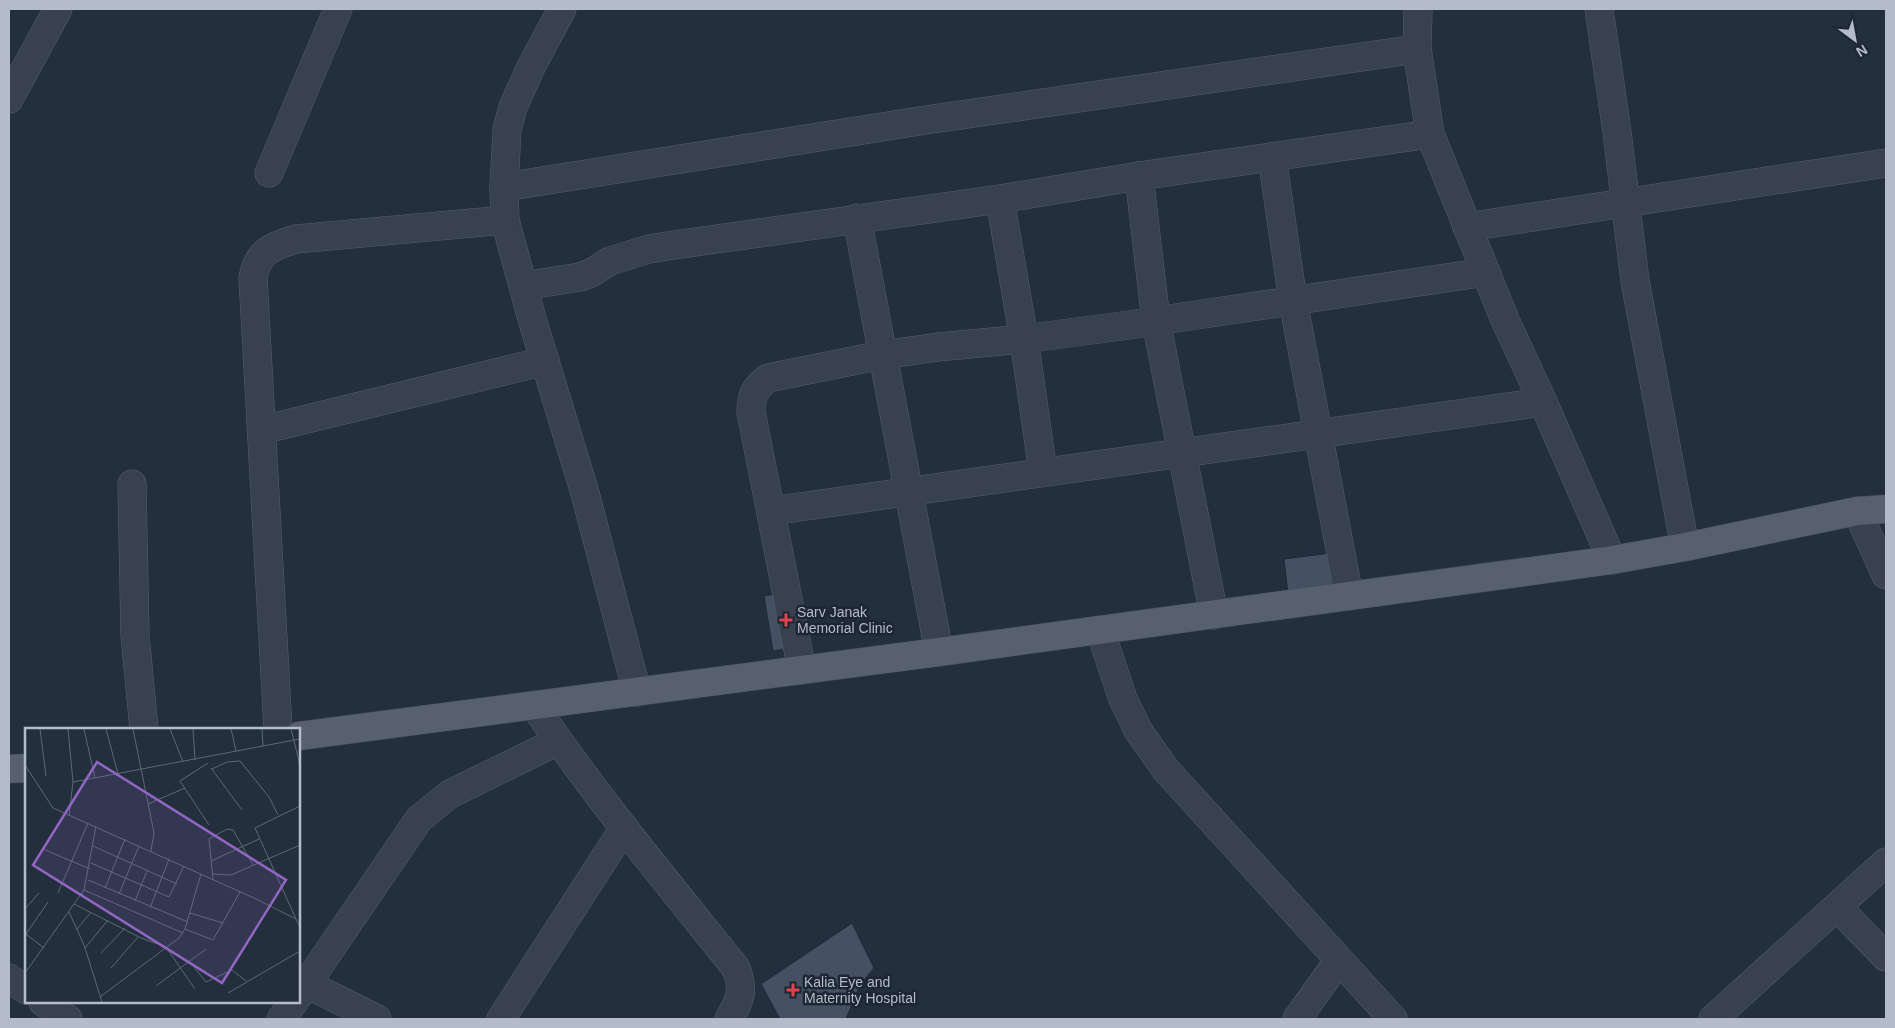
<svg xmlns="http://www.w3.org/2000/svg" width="1895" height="1028" viewBox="0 0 1895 1028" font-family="Helvetica,sans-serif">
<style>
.building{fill:#455162;stroke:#1f2835}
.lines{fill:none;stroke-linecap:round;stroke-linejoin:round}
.minor-casing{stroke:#565f6c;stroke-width:29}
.major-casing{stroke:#414a57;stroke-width:29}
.minor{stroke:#38414e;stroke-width:28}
.major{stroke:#56606e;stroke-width:28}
.health-dot{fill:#e0444e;stroke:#1d2633;stroke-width:2}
.labels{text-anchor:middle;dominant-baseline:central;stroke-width:5;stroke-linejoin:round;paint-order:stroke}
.poi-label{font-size:14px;fill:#b4bcc9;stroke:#1d2633;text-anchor:start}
.inset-road{fill:none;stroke:#5e6776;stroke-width:1}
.view{fill:#9266c3;fill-opacity:0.15;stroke:#9266c3;stroke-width:2.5}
.inset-edge{fill:none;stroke:#b4bcc9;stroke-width:2.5}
</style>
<rect width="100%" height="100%" fill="#242f3e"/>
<g class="building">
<polygon points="1339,552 1343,588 1288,594 1284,559"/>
<polygon points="794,591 804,646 773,651 764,596"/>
<polygon points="852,923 874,968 860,985 846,1019 780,1019 761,984"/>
</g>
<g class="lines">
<defs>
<g id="minor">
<polyline points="562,9 530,69 513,107 507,130 504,187 505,220 532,319 585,493 637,692"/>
<polyline points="1418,9 1417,49 1430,134 1505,320 1543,402 1612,560"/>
<polyline points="1599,9 1617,132 1635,281 1685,547"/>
<polyline points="9,99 58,9"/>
<polyline points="1272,157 1293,301 1349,596"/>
<polyline points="269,173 338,9"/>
<polyline points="1139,176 1156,321 1214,615"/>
<polyline points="504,187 926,120 1417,49"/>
<polyline points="1000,199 1024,339 1043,472"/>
<polyline points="857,218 939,652"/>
<polyline points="1467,227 1886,163"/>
<polyline points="523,286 580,277 591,273 610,261 649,249 674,245 1000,199 1139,176 1430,134"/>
<polyline points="262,430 545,361"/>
<polyline points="132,484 135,635 144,729"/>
<polyline points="771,511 1543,402"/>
<polyline points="1857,511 1886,575"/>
<polyline points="1100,630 1123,699 1138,730 1166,770 1393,1019"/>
<path d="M 802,670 L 751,412 C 751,395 755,388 768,378 L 882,355 L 938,347 L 1024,339 L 1129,325 L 1486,272"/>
<path d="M 534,705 C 596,797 667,882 736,968 C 744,990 741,999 729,1019"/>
<path d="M 278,729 L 253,278 C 258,251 271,247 296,239 L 505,220"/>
<polyline points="1837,907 1886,957"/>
<polyline points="9,978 26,990"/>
<polyline points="307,984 377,1019"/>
<polyline points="299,995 419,819 450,794 558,741"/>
<polyline points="43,1002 68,1019"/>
<polyline points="281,1019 294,1002"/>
<polyline points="501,1019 624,828"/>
<polyline points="1297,1019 1339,960"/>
<polyline points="1713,1019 1886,862"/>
</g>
<g id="major">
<polyline points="299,736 939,652 1612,560 1685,547 1857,511 1886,509"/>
<polyline points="9,769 26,768"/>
</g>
</defs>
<use href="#minor" class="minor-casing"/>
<use href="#major" class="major-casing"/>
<use href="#minor" class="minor"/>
<use href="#major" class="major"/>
</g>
<g class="health-dot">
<path d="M783.5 612.5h5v5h5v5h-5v5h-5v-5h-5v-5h5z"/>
<path d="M790.5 982.5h5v5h5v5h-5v5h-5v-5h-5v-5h5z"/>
</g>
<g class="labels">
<g class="poi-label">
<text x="797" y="612">Sarv Janak<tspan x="797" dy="16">Memorial Clinic</tspan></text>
<text x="804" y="982">Kalia Eye and<tspan x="804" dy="16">Maternity Hospital</tspan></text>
</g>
</g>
<g transform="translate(25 728)">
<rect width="275" height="275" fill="#242f3e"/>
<path class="inset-road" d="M 15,1 L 21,48M 43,1 L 48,54 L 44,88M 59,1 L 70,50M 81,1 L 93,46M 108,1 L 129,105 L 126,123M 145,1 L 158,34M 168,1 L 170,32M 206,1 L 211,23M 237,1 L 238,18M 266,1 L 275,37M 183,35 L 155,53 L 184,97M 0,37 L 28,80 L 229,170 L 271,191 L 275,199M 186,40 L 217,82M 187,41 L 202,34 L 215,33 L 244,69 L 253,87M 48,54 L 275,11M 123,76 L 160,60M 68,118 L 152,156M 18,121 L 65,141M 186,133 L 234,111M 66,135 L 144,169 L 159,138M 187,146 L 206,147 L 275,117M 188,151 L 184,111 L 202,101 L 208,102 L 228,137M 63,152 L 163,194M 80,160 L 100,111M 59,162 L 158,205M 33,165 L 63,95M 94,166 L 114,118M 110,173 L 122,143M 49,176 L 116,210 L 141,219 L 170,261M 125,180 L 144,131M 0,181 L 14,165M 44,184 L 59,217 L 77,274M 165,185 L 198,195M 271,191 L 230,100 L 275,78M 52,201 L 66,184M 160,201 L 188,212 L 215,164M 19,220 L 1,206 L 23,174M 60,220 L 83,192M 76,225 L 100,200M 168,238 L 181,254 L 207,242 L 221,253M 86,240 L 113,209M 0,245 L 59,162 L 71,98M 131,258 L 181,221M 203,265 L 275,223M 75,269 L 154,210 L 160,201 L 176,146"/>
<path class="view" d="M 72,34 L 261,152 L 197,255 L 8,137 Z"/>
<rect width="275" height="275" class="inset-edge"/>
</g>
<rect width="1895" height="1028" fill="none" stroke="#b4bcc9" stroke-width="20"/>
<g transform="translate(1855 40) rotate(148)" stroke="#1d2633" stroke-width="4" paint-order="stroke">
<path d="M0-4L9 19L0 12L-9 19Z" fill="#b4bcc9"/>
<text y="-8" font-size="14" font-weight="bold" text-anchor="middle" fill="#b4bcc9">N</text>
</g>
</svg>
